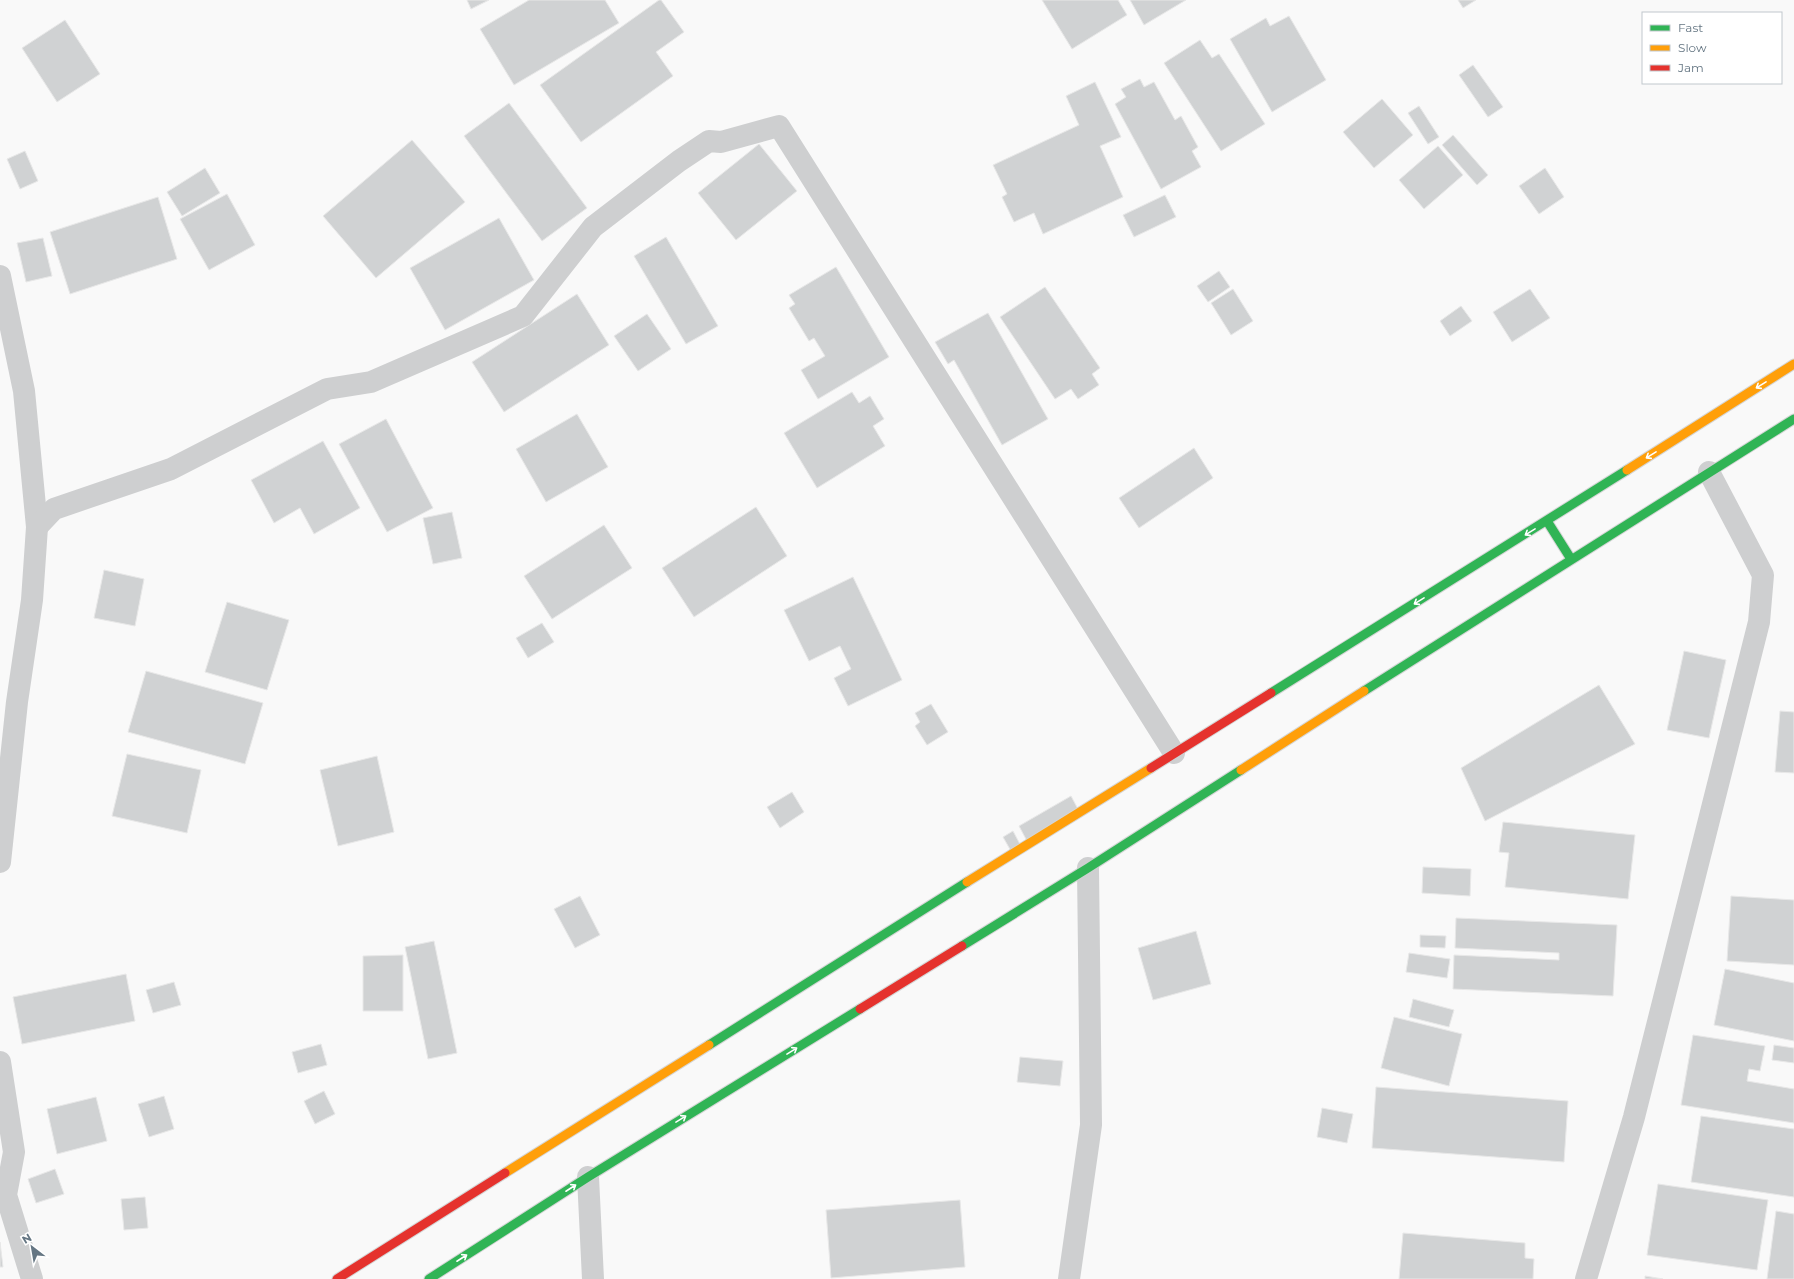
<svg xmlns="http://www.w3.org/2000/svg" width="1794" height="1279" viewBox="0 0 1794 1279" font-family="Montserrat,sans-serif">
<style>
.building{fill:#d0d2d3;stroke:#e8e8e8}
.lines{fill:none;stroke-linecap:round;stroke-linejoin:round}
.fast-casing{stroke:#d5d6d6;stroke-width:11}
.slow-casing{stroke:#d5d6d6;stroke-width:11}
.jam-casing{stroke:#d5d6d6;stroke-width:11}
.street{stroke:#cecfd0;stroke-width:22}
.fast{stroke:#30b455;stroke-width:9}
.slow{stroke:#ff9f0a;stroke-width:9}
.jam{stroke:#e5322d;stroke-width:9}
.oneway{stroke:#fff}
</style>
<rect width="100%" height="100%" fill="#f9f9f9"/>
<g class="building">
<polygon points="467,0 489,0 471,9"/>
<polygon points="529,0 605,0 619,23 514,85 480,29"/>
<polygon points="659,0 661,0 684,32 656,52 673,76 581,142 540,85"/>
<polygon points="1042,0 1118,0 1127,15 1072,49"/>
<polygon points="1130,0 1186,0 1144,25"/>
<polygon points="1458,0 1476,0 1463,8"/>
<polygon points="1289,16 1326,80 1272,112 1230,39 1266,18 1270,26"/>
<polygon points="65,20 100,74 57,102 22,48"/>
<polygon points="1200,40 1212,58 1219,54 1265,124 1221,151 1164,63"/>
<polygon points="1473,65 1503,107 1488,117 1459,75"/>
<polygon points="1140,79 1144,87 1154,82 1175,120 1181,116 1198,147 1192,151 1201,167 1161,189 1115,104 1126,97 1121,89"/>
<polygon points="1095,82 1121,137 1100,146 1123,197 1043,234 1034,213 1014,222 1002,197 1007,194 993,165 1079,125 1066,96"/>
<polygon points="1382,99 1413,135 1374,168 1343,132"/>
<polygon points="509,103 587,208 542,241 464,136"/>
<polygon points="1419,106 1439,137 1428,144 1408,113"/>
<polygon points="1453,135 1488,175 1477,185 1442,145"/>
<polygon points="412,140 465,202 376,278 323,216"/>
<polygon points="759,144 797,191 736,240 698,193"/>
<polygon points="1438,146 1463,175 1424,209 1399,180"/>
<polygon points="25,151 38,181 20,189 7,159"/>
<polygon points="205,168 220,193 182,216 167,192"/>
<polygon points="1545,168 1564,197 1539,214 1519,186"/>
<polygon points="227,194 255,245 209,270 180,219"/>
<polygon points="1165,195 1176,217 1134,237 1123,215"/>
<polygon points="158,197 177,259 70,294 50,232"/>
<polygon points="499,218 534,280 445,330 410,268"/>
<polygon points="666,237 718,326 686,344 634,256"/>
<polygon points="43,238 52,276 26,282 17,243"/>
<polygon points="836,267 889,357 818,399 801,370 825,356 814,338 809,341 789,308 795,304 789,295"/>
<polygon points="1219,271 1230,287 1208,302 1197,286"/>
<polygon points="1045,287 1100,368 1092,374 1099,385 1078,399 1071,389 1055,399 1000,317"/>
<polygon points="1233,289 1253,321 1231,335 1211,303"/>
<polygon points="1530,289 1550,318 1512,342 1493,312"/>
<polygon points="577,294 609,345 504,412 472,362"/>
<polygon points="1461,306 1472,321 1450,336 1440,321"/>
<polygon points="988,313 1048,419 1002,445 954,360 948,364 935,342"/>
<polygon points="647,314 671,349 638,371 614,336"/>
<polygon points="852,392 859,403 870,396 884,419 873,426 885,446 817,488 784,433"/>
<polygon points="577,414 608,467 546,502 516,449"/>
<polygon points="386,419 433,508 387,532 339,444"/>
<polygon points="323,441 360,508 314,534 300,508 274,523 251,480"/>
<polygon points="1194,448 1213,478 1139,528 1119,498"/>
<polygon points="756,507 787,556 694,617 662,568"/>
<polygon points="452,512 462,558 433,564 423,518"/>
<polygon points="604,525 632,568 552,619 524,576"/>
<polygon points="104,570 144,579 135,626 94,618"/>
<polygon points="853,577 902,680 848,706 834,678 851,669 840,646 809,661 784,610"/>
<polygon points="227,602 289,620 267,690 205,672"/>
<polygon points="542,623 554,642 528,658 516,638"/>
<polygon points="1684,651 1726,660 1709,738 1667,730"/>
<polygon points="146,671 263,703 245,764 128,732"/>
<polygon points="1599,685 1635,744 1485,821 1461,768"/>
<polygon points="931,704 948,732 927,745 915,726 920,722 915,713"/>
<polygon points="1780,711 1794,712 1794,773 1775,772"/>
<polygon points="127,754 201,770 187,833 112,816"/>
<polygon points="377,756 394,832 338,846 320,770"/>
<polygon points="792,792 804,812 780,828 767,807"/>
<polygon points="1071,796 1079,811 1027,841 1019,826"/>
<polygon points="1503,822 1635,835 1628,899 1505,887 1509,853 1499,852"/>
<polygon points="1013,831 1021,846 1011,851 1003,837"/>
<polygon points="1423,867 1471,869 1470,896 1422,893"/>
<polygon points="580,896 600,935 575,948 554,909"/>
<polygon points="1731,896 1794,900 1794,965 1727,961"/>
<polygon points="1456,918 1617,925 1613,996 1453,989 1454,955 1559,960 1559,953 1455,948"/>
<polygon points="1196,931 1211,984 1153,1000 1138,948"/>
<polygon points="1420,935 1446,936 1445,948 1420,947"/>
<polygon points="434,941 457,1053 428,1059 405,947"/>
<polygon points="1409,953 1450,959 1447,978 1406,972"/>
<polygon points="403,955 403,1011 363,1011 363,956"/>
<polygon points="1725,969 1794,983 1794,1041 1714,1025"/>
<polygon points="126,974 135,1021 22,1044 13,997"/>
<polygon points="174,982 181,1005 153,1013 146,990"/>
<polygon points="1413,999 1454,1010 1449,1027 1409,1017"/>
<polygon points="1394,1017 1462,1034 1449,1086 1381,1068"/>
<polygon points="1693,1035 1765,1046 1760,1071 1749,1069 1747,1081 1794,1089 1794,1123 1681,1105"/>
<polygon points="321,1044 327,1065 298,1073 292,1052"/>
<polygon points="1774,1045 1794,1048 1794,1063 1772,1060"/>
<polygon points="1020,1057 1063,1061 1060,1086 1017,1082"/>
<polygon points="1376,1087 1568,1101 1564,1162 1372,1148"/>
<polygon points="324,1091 335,1114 315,1124 304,1101"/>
<polygon points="164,1096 174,1129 149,1137 138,1104"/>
<polygon points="96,1097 107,1141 57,1154 47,1109"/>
<polygon points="1322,1108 1353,1114 1347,1143 1317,1137"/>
<polygon points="1701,1116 1794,1129 1794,1197 1691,1182"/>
<polygon points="55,1169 64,1194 36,1203 28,1179"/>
<polygon points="1658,1184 1768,1200 1757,1270 1647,1255"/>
<polygon points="145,1197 148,1228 124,1230 121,1199"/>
<polygon points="960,1200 965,1267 831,1278 826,1210"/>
<polygon points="1776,1211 1794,1214 1794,1279 1767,1279"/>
<polygon points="1403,1233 1525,1243 1525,1258 1534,1259 1533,1279 1399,1279"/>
<polygon points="0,1242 3,1267 0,1267"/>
<polygon points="1645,1276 1663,1279 1645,1279"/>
</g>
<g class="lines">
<defs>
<g id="fast">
<polyline points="1547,521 1571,559"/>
<polyline points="1364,691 1794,419"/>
<polyline points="1271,693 1627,470"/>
<polyline points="962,946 1088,868 1241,770"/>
<polyline points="709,1045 967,882"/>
<polyline points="429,1279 588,1177 860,1009"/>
</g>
<g id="slow">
<polyline points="1627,470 1794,364"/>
<polyline points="1241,770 1364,691"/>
<polyline points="967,882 1151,768"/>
<polyline points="505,1173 709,1045"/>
</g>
<g id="jam">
<polyline points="1151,768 1271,693"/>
<polyline points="860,1009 962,946"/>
<polyline points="337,1279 505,1173"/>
</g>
</defs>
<use href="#fast" class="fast-casing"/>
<use href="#slow" class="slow-casing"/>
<use href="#jam" class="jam-casing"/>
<g class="street">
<polyline points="0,276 24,391 37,527 32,600 17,702 0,862"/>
<polyline points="37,527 54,509 171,469 327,389 371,382 523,316 593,227 679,161 709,141 721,142 779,126 1174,753"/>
<polyline points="0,1062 14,1152 6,1195 32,1279"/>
<polyline points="588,1177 593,1279"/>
<polyline points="1069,1279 1091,1125 1088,868"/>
<polyline points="1586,1279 1634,1117 1759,622 1763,575 1709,472"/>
</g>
<use href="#fast" class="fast"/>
<use href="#slow" class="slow"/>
<use href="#jam" class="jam"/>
</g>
<defs><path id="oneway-shaft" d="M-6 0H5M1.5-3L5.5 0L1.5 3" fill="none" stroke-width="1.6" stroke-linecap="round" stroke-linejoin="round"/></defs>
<g class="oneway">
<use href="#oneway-shaft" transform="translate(1761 385) rotate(148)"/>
<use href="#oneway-shaft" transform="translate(1651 455) rotate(148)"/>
<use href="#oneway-shaft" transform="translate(1530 532) rotate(148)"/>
<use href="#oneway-shaft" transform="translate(1419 601) rotate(148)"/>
<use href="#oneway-shaft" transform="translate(792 1051) rotate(-32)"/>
<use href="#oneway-shaft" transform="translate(681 1119) rotate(-32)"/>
<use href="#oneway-shaft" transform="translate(571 1188) rotate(-33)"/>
<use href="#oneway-shaft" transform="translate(462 1258) rotate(-33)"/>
</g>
<rect x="1642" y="12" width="140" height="72" fill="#ffffff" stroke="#c1c8cd"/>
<rect x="1650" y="25" width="20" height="6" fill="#30b455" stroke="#c1c8cd"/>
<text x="1678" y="32" font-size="12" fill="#657683">Fast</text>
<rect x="1650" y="45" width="20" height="6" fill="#ff9f0a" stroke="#c1c8cd"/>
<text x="1678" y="52" font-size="12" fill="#657683">Slow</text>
<rect x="1650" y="65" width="20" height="6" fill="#e5322d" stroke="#c1c8cd"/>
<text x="1678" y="72" font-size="12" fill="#657683">Jam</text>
<g transform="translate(32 1247) rotate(329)" stroke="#ffffff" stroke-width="3" paint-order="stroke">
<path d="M0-3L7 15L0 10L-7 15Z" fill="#657683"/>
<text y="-6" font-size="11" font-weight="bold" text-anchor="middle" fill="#657683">N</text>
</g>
</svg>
